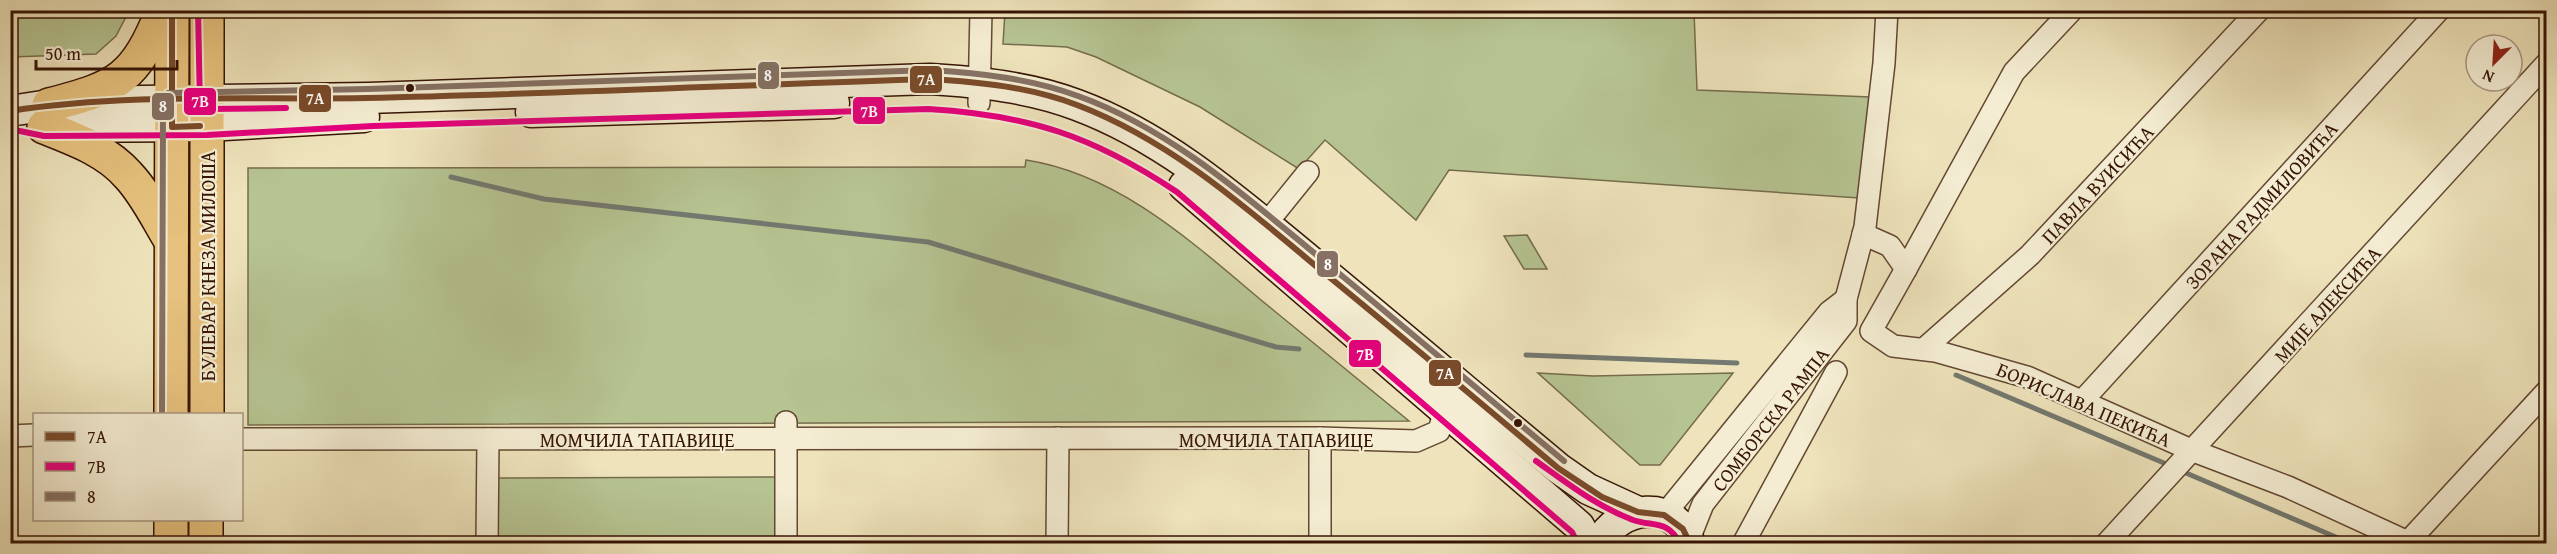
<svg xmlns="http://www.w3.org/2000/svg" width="2557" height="554" viewBox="0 0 2557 554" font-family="'Gentium Book Plus',serif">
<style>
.green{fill:#b6c492;stroke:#766c4c;stroke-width:1.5}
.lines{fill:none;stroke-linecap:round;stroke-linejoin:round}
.stream{stroke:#737970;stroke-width:5}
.street-casing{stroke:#644832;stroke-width:24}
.secondary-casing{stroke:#361405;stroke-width:33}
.primary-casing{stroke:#361405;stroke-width:36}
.street{stroke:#f4edd3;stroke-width:21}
.secondary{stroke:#f4edd3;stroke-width:30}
.primary{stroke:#e7c27e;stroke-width:33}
.bus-1-casing{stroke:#f4edd3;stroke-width:10}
.bus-2-casing{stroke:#f4edd3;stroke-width:10}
.bus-3-casing{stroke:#f4edd3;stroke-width:10}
.bus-1{stroke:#7a4b2a;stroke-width:6}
.bus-2{stroke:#e5007d;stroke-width:6}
.bus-3{stroke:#867164;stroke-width:6}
.bus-dot{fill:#361405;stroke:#f4edd3;stroke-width:2}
.labels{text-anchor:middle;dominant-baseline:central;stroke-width:4.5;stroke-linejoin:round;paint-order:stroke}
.street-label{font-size:20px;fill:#361405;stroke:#f4edd3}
.line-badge{stroke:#f4edd3;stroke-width:2}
.badge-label{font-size:16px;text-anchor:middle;font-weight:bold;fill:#fff}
</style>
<rect width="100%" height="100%" fill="#eee3bb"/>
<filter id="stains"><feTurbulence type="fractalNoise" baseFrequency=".00333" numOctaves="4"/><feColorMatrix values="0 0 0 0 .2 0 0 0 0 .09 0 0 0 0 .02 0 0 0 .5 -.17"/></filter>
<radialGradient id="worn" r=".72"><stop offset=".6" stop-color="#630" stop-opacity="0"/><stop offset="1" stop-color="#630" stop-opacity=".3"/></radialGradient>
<g class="green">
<polygon points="10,11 11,10 129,11 116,36 96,54 11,57"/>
<polygon points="1005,11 1694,11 1697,90 1870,97 1859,198 1449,170 1416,220 1325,140 1299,169 1200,107 1096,57 1067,47 1003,44"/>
<path d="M 1026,160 C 1118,174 1192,242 1261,300 C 1310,340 1360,381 1409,421 L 248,425 L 248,168 L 1025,167 Z"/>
<polygon points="1527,235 1547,269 1524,269 1504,236"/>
<polygon points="1538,373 1593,376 1733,373 1660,465 1640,465"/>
<polygon points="779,477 779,543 496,544 496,478"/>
</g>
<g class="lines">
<g class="stream">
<polyline points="451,177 544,199 928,242 1276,347 1299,349"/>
<polyline points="1526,355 1737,363"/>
<polyline points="1956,375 2171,466"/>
<polyline points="2179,470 2352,544"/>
</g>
<defs>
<g id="street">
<polyline points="979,103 981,10"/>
<polyline points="1266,224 1308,172"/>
<polyline points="1863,234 1890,246 1906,269 1871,331 1893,346 1935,351 2027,377 2191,450 2288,487 2412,544"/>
<polyline points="1906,269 2014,72 2072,10"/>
<polyline points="1925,348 2030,255 2259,10"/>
<polyline points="2083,400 2439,10"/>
<polyline points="10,436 34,435"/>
<polyline points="242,439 1320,438 1416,441 1439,431 1442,420 1440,407"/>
<polyline points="1664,515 1829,312 1846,299"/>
<polyline points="1689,539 1703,504 1846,321 1846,299 1865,227 1884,63 1887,10"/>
<polyline points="487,544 488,439"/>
<polyline points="786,544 786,422"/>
<polyline points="1057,544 1058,438"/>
<polyline points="1320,544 1320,438"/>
<polyline points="1743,544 1836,372"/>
<polyline points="2106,544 2546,64"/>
<polyline points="2406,544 2546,392"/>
</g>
<g id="secondary">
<path d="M 10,111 L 49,105 L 141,101 L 368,98 L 930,79 C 979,82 1030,87 1077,105 C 1166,138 1237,201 1310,261 C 1393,329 1475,399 1558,468 L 1588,489 L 1638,512"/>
<polyline points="531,112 834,103"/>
<polyline points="46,127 207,126 364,117"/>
<polyline points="1184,186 1579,526 1589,544"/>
<path d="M 1599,544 C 1618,505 1676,497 1690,544"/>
</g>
<g id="primary">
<path d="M 49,105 C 119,87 135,79 163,10"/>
<path d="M 44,127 C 74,139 106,150 128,175 C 146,194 158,220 171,241"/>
<polyline points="171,414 172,10"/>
<polyline points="207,414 207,10"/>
<polyline points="171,544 171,520"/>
<polyline points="206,544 206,520"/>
</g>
</defs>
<use href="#street" class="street-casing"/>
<use href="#secondary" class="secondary-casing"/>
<use href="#primary" class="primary-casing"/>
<use href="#street" class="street"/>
<use href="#secondary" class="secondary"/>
<use href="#primary" class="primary"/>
<defs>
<g id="bus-1">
<polyline points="172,10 172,127 200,126"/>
<path d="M 10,111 C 127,93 248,100 366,98 C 554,94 742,85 930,79 C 980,82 1030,87 1077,105 C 1169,140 1243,205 1317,267 C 1398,333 1478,401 1558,468 L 1602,497 L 1638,512 L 1664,515 L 1683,529 L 1690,544"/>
</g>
<g id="bus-2">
<polyline points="198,10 200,106 207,109 286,108"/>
<path d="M 10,129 L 44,136 L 207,135 L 373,126 L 928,109 C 1029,115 1093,136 1177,192 L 1572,532 L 1578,544"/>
<path d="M 1536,461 C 1567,483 1596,506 1633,520 C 1653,527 1668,519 1680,544"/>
</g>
<path id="bus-3" d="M 162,414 L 163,101 L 168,93 L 368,89 L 931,70 C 981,73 1031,79 1078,96 C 1170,129 1245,196 1319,257 C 1401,324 1482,393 1564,461"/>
</defs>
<use href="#bus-1" class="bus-1-casing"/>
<use href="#bus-2" class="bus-2-casing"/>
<use href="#bus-3" class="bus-3-casing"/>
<use href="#bus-1" class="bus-1"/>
<use href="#bus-2" class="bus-2"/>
<use href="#bus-3" class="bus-3"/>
</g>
<g class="bus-dot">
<circle cx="410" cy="88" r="5"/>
<circle cx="1518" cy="423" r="5"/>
</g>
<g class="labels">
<g class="street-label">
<text transform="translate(2097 184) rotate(-47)">ПАВЛА ВУИСИЋА</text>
<text transform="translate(2261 205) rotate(-48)">ЗОРАНА РАДМИЛОВИЋА</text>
<text transform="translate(207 266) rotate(-90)">БУЛЕВАР КНЕЗА МИЛОША</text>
<text transform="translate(2327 304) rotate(-48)">МИЈЕ АЛЕКСИЋА</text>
<text transform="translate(2084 404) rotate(23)">БОРИСЛАВА ПЕКИЋА</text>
<text transform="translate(1770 419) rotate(-52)">СОМБОРСКА РАМПА</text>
<text x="637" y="439">МОМЧИЛА ТАПАВИЦЕ</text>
<text x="1276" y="439">МОМЧИЛА ТАПАВИЦЕ</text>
</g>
</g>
<g class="line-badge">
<rect x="757" y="61" width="23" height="29" rx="6" fill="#867164"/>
<rect x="909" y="65" width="34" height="29" rx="6" fill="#7a4b2a"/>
<rect x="298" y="84" width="34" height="29" rx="6" fill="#7a4b2a"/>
<rect x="183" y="87" width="34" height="29" rx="6" fill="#e5007d"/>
<rect x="151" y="92" width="24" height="29" rx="6" fill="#867164"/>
<rect x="852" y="96" width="34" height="29" rx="6" fill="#e5007d"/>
<rect x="1316" y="250" width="23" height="28" rx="6" fill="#867164"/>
<rect x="1348" y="339" width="34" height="29" rx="6" fill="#e5007d"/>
<rect x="1428" y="359" width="34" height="28" rx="6" fill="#7a4b2a"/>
</g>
<g class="badge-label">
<text x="768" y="81">8</text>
<text x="926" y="85">7A</text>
<text x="315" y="104">7A</text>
<text x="200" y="107">7B</text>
<text x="163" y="112">8</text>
<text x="869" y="117">7B</text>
<text x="1328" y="270">8</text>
<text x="1365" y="360">7B</text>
<text x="1445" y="379">7A</text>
</g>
<rect width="2557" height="554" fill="none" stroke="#eee3bb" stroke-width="36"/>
<rect x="12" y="12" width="2533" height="530" fill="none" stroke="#361405" stroke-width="3"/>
<rect x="18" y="18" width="2521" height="518" fill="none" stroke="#361405" stroke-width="1.5"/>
<rect x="33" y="413" width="210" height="108" fill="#f4edd3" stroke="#a89681" stroke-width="1.5"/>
<rect x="45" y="432" width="30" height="9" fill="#7a4b2a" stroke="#a89681" stroke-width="1.5"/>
<text x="87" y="443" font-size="18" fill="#361405">7A</text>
<rect x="45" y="462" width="30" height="9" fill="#e5007d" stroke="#a89681" stroke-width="1.5"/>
<text x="87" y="473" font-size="18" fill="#361405">7B</text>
<rect x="45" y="492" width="30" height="9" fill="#867164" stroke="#a89681" stroke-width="1.5"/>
<text x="87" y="503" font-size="18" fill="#361405">8</text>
<g transform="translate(2494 63) rotate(204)"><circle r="28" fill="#f4edd3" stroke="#a89681" stroke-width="1.5"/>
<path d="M0-4.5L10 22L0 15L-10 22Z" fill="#8f2418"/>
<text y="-9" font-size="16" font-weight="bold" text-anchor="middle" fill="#361405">N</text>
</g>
<path d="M36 60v9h141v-9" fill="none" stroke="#361405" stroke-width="3"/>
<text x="45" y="60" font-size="18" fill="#361405" stroke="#f4edd3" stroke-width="4.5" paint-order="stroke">50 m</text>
<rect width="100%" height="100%" filter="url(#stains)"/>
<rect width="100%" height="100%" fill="url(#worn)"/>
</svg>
